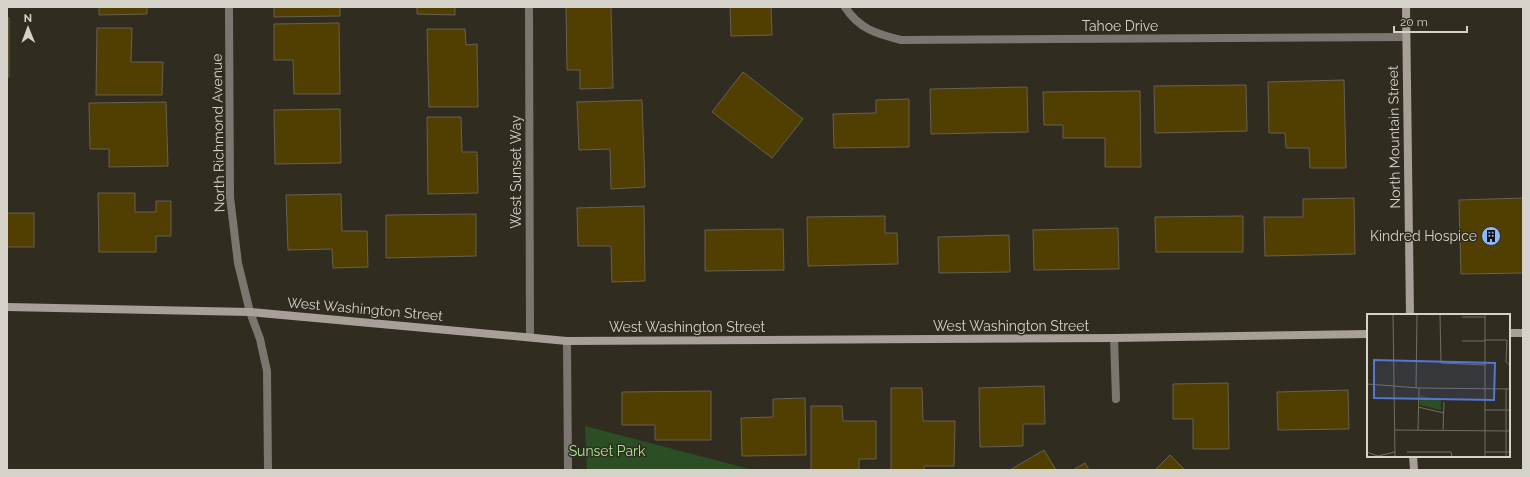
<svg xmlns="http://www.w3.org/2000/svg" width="1530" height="477" viewBox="0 0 1530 477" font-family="Raleway,sans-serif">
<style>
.green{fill:#2c4e24}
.building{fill:#513f01;stroke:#666153}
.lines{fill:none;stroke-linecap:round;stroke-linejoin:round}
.street{stroke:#7c7671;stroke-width:8}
.secondary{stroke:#a8a098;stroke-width:8}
.labels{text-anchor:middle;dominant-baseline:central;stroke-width:3;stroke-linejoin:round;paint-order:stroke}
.street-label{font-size:14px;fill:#d5d2ca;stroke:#312c20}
.poi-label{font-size:14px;fill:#d5d2ca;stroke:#312c20;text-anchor:end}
.park-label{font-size:14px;fill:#a7e898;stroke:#312c20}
.inset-road{fill:none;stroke:#736e64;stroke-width:1}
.view{fill:#5476d4;fill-opacity:0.15;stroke:#5476d4;stroke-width:2}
.inset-edge{fill:none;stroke:#d5d2ca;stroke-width:2}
</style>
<rect width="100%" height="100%" fill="#312c20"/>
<polygon class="green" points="585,426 753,470 587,470"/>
<g class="building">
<polygon points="99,7 147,7 147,14 99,15"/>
<polygon points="274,7 340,7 340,16 274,17"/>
<polygon points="417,7 455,7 455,15 417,14"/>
<polygon points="566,7 611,7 613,88 580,89 580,70 567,70"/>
<polygon points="730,7 771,7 772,35 731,36"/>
<rect x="7" y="18" width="2" height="59"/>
<polygon points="339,23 340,94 294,94 293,60 274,60 274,24"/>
<polygon points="97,28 132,28 131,62 163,62 162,95 96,95"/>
<polygon points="427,29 465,29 466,45 477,44 478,107 429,107"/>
<polygon points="743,72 803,119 772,158 712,112"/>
<polygon points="1344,80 1346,168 1310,168 1309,148 1286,148 1285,133 1269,133 1268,82"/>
<polygon points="1246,85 1247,131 1155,133 1154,86"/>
<polygon points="1027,87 1028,132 931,134 930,89"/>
<polygon points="1140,91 1141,167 1105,167 1105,138 1063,138 1063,125 1044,125 1043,92"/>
<polygon points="909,99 909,147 834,148 833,114 876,113 876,100"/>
<polygon points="642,100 645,187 611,189 610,149 579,150 577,102"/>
<polygon points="166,102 168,166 109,167 109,149 90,149 89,103"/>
<polygon points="340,109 341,163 275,164 274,110"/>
<polygon points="427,117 461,117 462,152 477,152 478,193 428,194"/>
<polygon points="98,193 135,193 135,212 156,212 156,201 171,201 171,236 156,236 156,252 99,252"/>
<polygon points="341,194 342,231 367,231 368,267 333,268 332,249 288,250 286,195"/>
<polygon points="1354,198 1355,254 1265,256 1264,217 1303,217 1303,199"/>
<polygon points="1523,198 1523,273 1461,274 1459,200"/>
<polygon points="644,206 645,281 612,282 611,246 578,246 577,208"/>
<rect x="7" y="213" width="27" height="34"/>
<polygon points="476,214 476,256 386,258 386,215"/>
<polygon points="885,216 885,233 897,233 898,264 808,266 807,217"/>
<polygon points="1243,216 1243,252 1156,252 1155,217"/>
<polygon points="1118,228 1119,269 1034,270 1033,230"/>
<polygon points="783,229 784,270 705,271 705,230"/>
<polygon points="1009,235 1010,272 939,273 938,237"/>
<polygon points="1228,383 1229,449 1193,449 1193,419 1173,419 1173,384"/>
<polygon points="1044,386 1045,424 1023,424 1023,446 980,447 979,388"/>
<polygon points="891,388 922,388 923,421 955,421 954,466 924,466 924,470 891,470"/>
<polygon points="1348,390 1349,429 1278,430 1277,392"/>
<polygon points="711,391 711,440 655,440 655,425 622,425 622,392"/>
<polygon points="805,398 806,455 742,456 741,418 773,417 773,399"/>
<polygon points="811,406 842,406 843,421 876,421 876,459 859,459 859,470 811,470"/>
<polygon points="1044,450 1056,470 1010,470"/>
<polygon points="1170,455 1185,470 1155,470"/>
<polygon points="1085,463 1089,470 1073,470"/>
</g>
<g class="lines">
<g class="street">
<polyline points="229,7 230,197 238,263 250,312 260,339 267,371 268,470"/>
<polyline points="529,7 530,336"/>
<path d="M 845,7 C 859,29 877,34 901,40 L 1406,37"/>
<polyline points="1114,338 1116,399"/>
<polyline points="567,341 568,470"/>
</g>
<g class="secondary">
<polyline points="1406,7 1410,315"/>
<polyline points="7,307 250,312 567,341 1114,338 1368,334"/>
<polyline points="1509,333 1523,333"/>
<polyline points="1413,456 1414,470"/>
</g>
</g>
<defs>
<symbol id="building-disc" viewBox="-11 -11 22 22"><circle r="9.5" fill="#89bafc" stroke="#312c20"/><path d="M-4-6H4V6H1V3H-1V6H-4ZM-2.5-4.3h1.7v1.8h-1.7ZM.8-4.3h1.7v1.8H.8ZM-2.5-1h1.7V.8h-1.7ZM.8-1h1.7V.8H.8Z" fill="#111"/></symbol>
</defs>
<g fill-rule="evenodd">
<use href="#building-disc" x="1480" y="225" width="22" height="22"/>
</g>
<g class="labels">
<g class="street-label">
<text x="1120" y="26">Tahoe Drive</text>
<text transform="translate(218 133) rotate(-91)">North Richmond Avenue</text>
<text transform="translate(1394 137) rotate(-91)">North Mountain Street</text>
<text transform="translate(516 172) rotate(-90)">West Sunset Way</text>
<text transform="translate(365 309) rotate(5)">West Washington Street</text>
<text x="1011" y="326">West Washington Street</text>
<text x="687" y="327">West Washington Street</text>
</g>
<g class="poi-label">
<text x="1477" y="236">Kindred Hospice</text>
</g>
<g class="park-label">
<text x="607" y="451">Sunset Park</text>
</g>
</g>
<g transform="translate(1367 314)">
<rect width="143" height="143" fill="#312c20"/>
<path d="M 53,81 L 74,87 L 74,96 L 53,91 Z" fill="#2c4e24"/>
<path class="inset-road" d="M 26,0 L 28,143M 73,0 L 74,49 L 118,51M 95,3 L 118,3M 118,26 L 140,26 L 139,48 L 143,51M 95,27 L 118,27M 0,46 L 0,11M 0,70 L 52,74 L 143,75M 49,74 L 50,0M 51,93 L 77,99M 118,96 L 143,96M 28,116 L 143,117M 51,116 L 52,74M 76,117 L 77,88M 0,138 L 11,142 L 28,138M 40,138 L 84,138 L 85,143M 118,138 L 143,138M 118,143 L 118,0M 139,143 L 139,75"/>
<path class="view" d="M 7,46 L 128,49 L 127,86 L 7,84 Z"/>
<rect width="143" height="143" class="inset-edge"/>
</g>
<rect width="1530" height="477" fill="none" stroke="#d5d2ca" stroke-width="16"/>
<g transform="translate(28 28) rotate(359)" stroke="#312c20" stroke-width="3" paint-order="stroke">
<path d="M0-3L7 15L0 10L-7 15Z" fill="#d5d2ca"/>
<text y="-6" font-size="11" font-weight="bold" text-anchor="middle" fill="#d5d2ca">N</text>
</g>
<path d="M1394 26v6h73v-6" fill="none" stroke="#d5d2ca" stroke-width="2"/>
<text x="1400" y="26" font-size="12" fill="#d5d2ca" stroke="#312c20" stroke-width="3" paint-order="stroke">20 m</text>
</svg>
